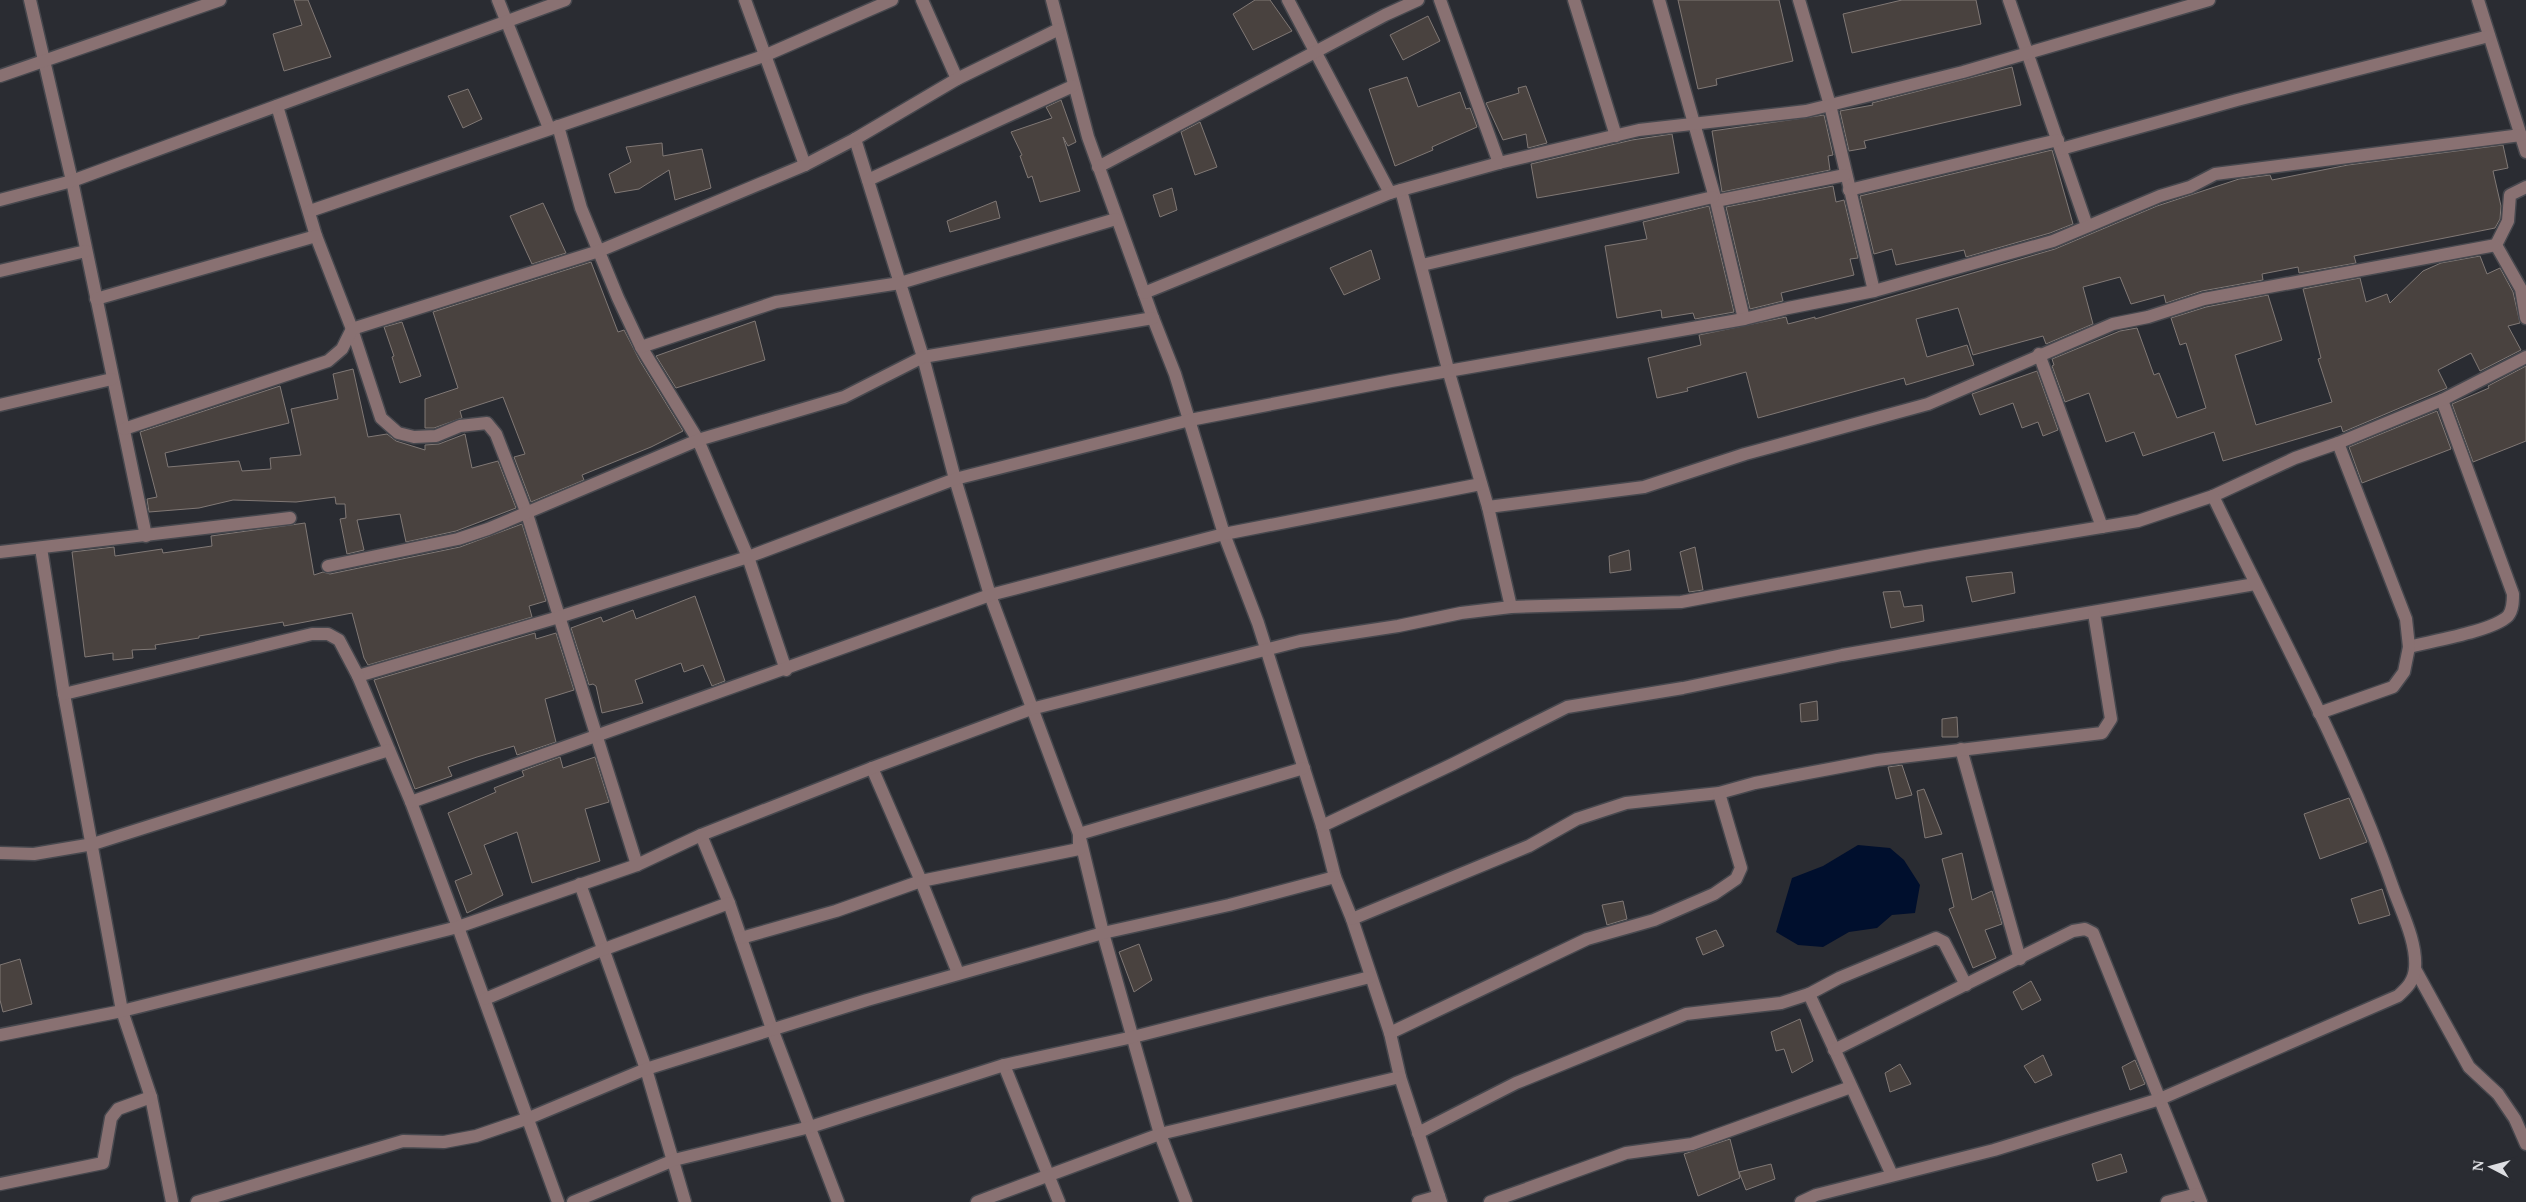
<svg xmlns="http://www.w3.org/2000/svg" width="2526" height="1202" viewBox="0 0 2526 1202" font-family="'Noto Serif',serif">
<style>
.water{fill:#000f2d}
.building{fill:#49423f;stroke:#807875}
.lines{fill:none;stroke-linecap:round;stroke-linejoin:round}
.minor-casing{stroke:#47484e;stroke-width:15}
.minor{stroke:#897172;stroke-width:12}
</style>
<rect width="100%" height="100%" fill="#2a2c32"/>
<polygon class="water" points="1858,845 1890,848 1904,860 1920,885 1915,913 1892,915 1877,928 1849,932 1823,947 1798,945 1776,932 1792,878 1823,866"/>
<g class="building">
<polygon points="294,0 308,0 331,57 284,71 273,34 302,25"/>
<polygon points="1255,0 1270,0 1292,31 1253,50 1233,14"/>
<polygon points="1678,0 1779,0 1793,61 1716,79 1717,85 1698,89"/>
<polygon points="1902,0 1976,0 1981,24 1852,53 1843,14"/>
<polygon points="1428,16 1440,41 1403,60 1390,35"/>
<polygon points="2012,67 2021,105 1864,141 1866,148 1849,151 1840,111 1873,105 1872,103"/>
<polygon points="1407,77 1418,107 1460,92 1466,109 1470,108 1477,127 1432,147 1433,150 1395,166 1369,89"/>
<polygon points="1526,86 1547,143 1528,148 1526,134 1503,140 1486,103 1519,93 1518,88"/>
<polygon points="468,89 482,119 463,128 448,96"/>
<polygon points="1061,100 1076,142 1068,146 1063,137 1080,191 1040,202 1032,176 1028,178 1020,156 1022,155 1011,132 1052,118 1046,107"/>
<polygon points="1824,115 1833,155 1828,156 1830,170 1722,192 1712,131"/>
<polygon points="1200,122 1217,167 1195,175 1181,132"/>
<polygon points="1672,134 1679,173 1537,198 1531,164 1632,140"/>
<polygon points="662,143 663,156 702,149 711,188 675,200 669,170 639,189 615,193 609,174 631,162 626,147"/>
<polygon points="2503,145 2508,168 2493,171 2501,206 2500,219 2495,228 2354,256 2356,263 2299,273 2298,267 2262,274 2263,280 2202,291 2166,303 2164,295 2131,304 2120,277 2083,287 2093,324 2046,344 2043,336 1973,355 1958,308 1916,319 1927,357 1967,345 1974,365 1906,385 1904,378 1758,418 1746,372 1687,388 1688,391 1657,398 1648,358 1701,345 1699,335 1786,317 1788,324 1815,317 1815,319 2055,249 2157,206 2239,179 2270,175 2272,180 2348,165"/>
<polygon points="2052,150 2073,224 2050,233 1966,257 1964,250 1896,265 1892,249 1874,254 1860,196"/>
<polygon points="1833,186 1836,202 1844,200 1858,258 1850,259 1854,275 1781,293 1783,301 1750,309 1726,207"/>
<polygon points="1172,188 1177,210 1160,217 1153,195"/>
<polygon points="996,201 1000,218 950,232 947,221"/>
<polygon points="543,203 566,253 532,264 510,216"/>
<polygon points="1709,206 1734,312 1695,319 1693,313 1662,318 1661,310 1617,318 1605,246 1647,239 1643,222"/>
<polygon points="1371,250 1380,279 1344,295 1330,268"/>
<polygon points="2480,256 2487,274 2500,268 2513,292 2520,323 2508,326 2521,350 2480,371 2471,353 2438,370 2447,388 2343,432 2341,426 2223,461 2214,432 2143,456 2134,432 2106,442 2089,393 2065,402 2052,366 2054,365 2052,359 2120,331 2137,328 2154,375 2159,373 2177,418 2206,408 2186,343 2180,345 2171,318 2206,307 2268,295 2282,340 2235,355 2256,425 2332,402 2318,359 2321,358 2303,289 2360,278 2366,302 2387,294 2390,303 2423,271 2441,263"/>
<polygon points="591,262 618,332 624,330 640,361 683,431 651,447 582,475 584,480 531,502 514,457 525,454 503,397 460,411 462,418 434,428 425,428 425,399 458,388 433,312"/>
<polygon points="755,321 765,360 676,388 656,356"/>
<polygon points="402,322 421,376 400,383 392,357 394,356 384,327"/>
<polygon points="2526,366 2526,441 2473,462 2452,404 2489,388 2488,386"/>
<polygon points="353,369 368,437 387,434 396,441 425,450 425,445 439,444 465,434 472,468 498,461 516,508 456,531 406,542 400,514 357,520 364,550 347,554 340,519 346,518 345,504 336,504 335,497 296,502 233,500 199,508 149,512 147,499 157,497 140,432 280,386 289,423 165,453 168,467 239,461 242,471 271,469 270,458 301,455 291,409 338,399 333,374"/>
<polygon points="2037,371 2058,430 2043,436 2038,422 2022,428 2013,403 1980,415 1972,394"/>
<polygon points="2437,411 2451,449 2362,483 2349,447"/>
<polygon points="305,523 314,575 323,572 330,574 460,547 522,524 546,601 529,606 532,617 368,665 364,658 352,613 284,626 283,622 199,636 199,638 155,645 156,649 132,650 133,658 113,660 113,653 85,657 72,552 114,547 115,556 162,549 163,553 212,546 211,536"/>
<polygon points="1695,547 1703,590 1689,592 1680,552"/>
<polygon points="1629,550 1631,570 1610,573 1609,556"/>
<polygon points="2012,572 2015,593 1972,602 1966,577"/>
<polygon points="1900,591 1904,607 1922,605 1924,621 1891,628 1883,592"/>
<polygon points="695,596 725,681 712,686 703,665 684,672 681,663 635,680 643,703 602,713 596,686 593,684 589,685 571,628 601,617 603,622 633,610 636,619"/>
<polygon points="535,633 536,639 556,633 574,690 545,699 556,742 517,755 514,746 477,757 448,767 452,776 415,789 374,680"/>
<polygon points="1817,701 1818,720 1801,722 1800,704"/>
<polygon points="1957,717 1958,737 1942,737 1942,719"/>
<polygon points="560,757 563,768 595,757 609,802 585,809 600,861 532,883 517,832 484,845 503,895 467,913 455,881 472,874 448,813 496,792 494,788 524,776 522,771"/>
<polygon points="1902,765 1912,795 1896,799 1888,767"/>
<polygon points="1924,789 1942,834 1925,838 1917,791"/>
<polygon points="2349,798 2367,842 2320,859 2304,814"/>
<polygon points="1962,853 1972,900 1992,891 2002,924 1985,930 1996,958 1973,968 1949,909 1954,907 1942,859"/>
<polygon points="2382,889 2390,915 2359,924 2351,899"/>
<polygon points="1623,901 1627,919 1607,925 1602,905"/>
<polygon points="1716,930 1724,946 1703,955 1696,938"/>
<polygon points="1139,944 1152,980 1134,992 1119,952"/>
<polygon points="20,959 32,1004 3,1012 0,1000 0,965"/>
<polygon points="2031,981 2041,1000 2022,1010 2013,992"/>
<polygon points="1800,1019 1813,1061 1792,1073 1784,1049 1776,1051 1771,1032"/>
<polygon points="2043,1055 2052,1075 2035,1083 2024,1066"/>
<polygon points="2135,1060 2145,1084 2130,1090 2122,1067"/>
<polygon points="1900,1064 1911,1084 1890,1092 1885,1073"/>
<polygon points="1730,1139 1740,1178 1698,1196 1684,1154"/>
<polygon points="2121,1154 2127,1172 2097,1181 2092,1164"/>
<polygon points="1771,1164 1775,1179 1746,1190 1739,1172"/>
</g>
<g class="lines">
<defs>
<g id="minor">
<polyline points="30,0 72,181 146,536"/>
<polyline points="498,0 549,128"/>
<polyline points="745,0 805,165"/>
<polyline points="922,0 957,79"/>
<polyline points="1052,0 1088,137 1153,318 1175,374 1224,534 1258,623 1322,826 1335,877 1352,919 1390,1033 1400,1077 1441,1202"/>
<polyline points="1288,0 1390,193"/>
<polyline points="1440,0 1499,163"/>
<polyline points="1574,0 1616,136"/>
<polyline points="1659,0 1716,201 1744,319"/>
<polyline points="1799,0 1830,105 1874,291"/>
<polyline points="2009,0 2087,226"/>
<polyline points="2478,0 2526,152"/>
<polyline points="0,76 220,0"/>
<polyline points="277,106 316,236 352,329 381,418 398,433 414,437 436,436 460,426 487,423 496,434 527,514 637,865"/>
<polyline points="558,126 581,208 618,298 641,347 698,440 748,557 786,670"/>
<polyline points="855,139 923,357 955,479 990,595 1079,834 1103,933 1160,1134 1186,1202"/>
<polyline points="2061,149 2237,100 2489,36"/>
<polyline points="1098,167 1385,15 1418,0"/>
<polyline points="868,180 1073,86"/>
<polyline points="2526,187 2510,195 2508,221 2496,245 2521,289 2526,318"/>
<polyline points="1401,190 1449,373 1488,507 1511,607"/>
<polyline points="1849,190 2058,140"/>
<polyline points="0,200 72,181 565,0"/>
<polyline points="1716,201 1845,175"/>
<polyline points="310,211 764,56 892,0"/>
<polyline points="1422,265 1713,197"/>
<polyline points="0,271 86,251"/>
<polyline points="1144,293 1390,193 1499,163 1639,130 1806,111 1963,72 2209,0"/>
<polyline points="96,299 316,236"/>
<polyline points="641,347 776,302 900,283 1116,219"/>
<polyline points="2039,354 2102,527"/>
<polyline points="0,405 112,379"/>
<polyline points="124,429 328,361 342,349 352,329 599,251 805,165 855,139 957,79 1059,29"/>
<polyline points="1488,507 1644,487 1745,454 1928,404 2113,324 2148,317 2204,299 2496,245"/>
<polyline points="41,548 64,694 122,1011 151,1097 172,1202"/>
<polyline points="0,552 290,518"/>
<polyline points="328,566 458,539 488,529 698,440 844,397 923,357 1153,318"/>
<path d="M 2409,647 C 2432,641 2493,631 2508,616 C 2513,610 2513,601 2513,594 L 2442,400"/>
<polyline points="358,676 559,617 748,557 955,479 1190,420 1391,381 1744,319 1788,308 1874,291 2053,241 2160,196 2190,187 2215,174 2521,135"/>
<polyline points="64,694 312,634 328,634 339,640 358,676 411,802 458,927 558,1202"/>
<polyline points="2319,713 2393,687 2404,672 2409,647 2406,619 2338,443"/>
<polyline points="1961,749 2020,959"/>
<polyline points="411,802 990,595 1224,534 1481,484"/>
<polyline points="1322,826 1453,764 1567,707 1683,688 1842,655 2255,584"/>
<polyline points="701,835 729,903 772,1029 838,1202"/>
<polyline points="0,853 34,854 93,844 389,750"/>
<polyline points="580,884 646,1069 685,1202"/>
<polyline points="1352,919 1529,846 1577,819 1626,803 1719,793 1755,783 1877,760 2102,733 2111,719 2094,613"/>
<polyline points="741,938 836,911 921,881 872,768"/>
<polyline points="2415,969 2469,1067 2498,1094 2515,1119 2526,1144"/>
<polyline points="958,973 921,881 1079,849 1079,834 1304,768"/>
<polyline points="1809,994 1892,1175"/>
<polyline points="485,999 602,950 729,903"/>
<polyline points="1390,1033 1587,939 1654,920 1714,894 1736,879 1741,868 1719,793"/>
<polyline points="0,1035 122,1011 458,927 637,865 701,835 872,768 1031,709 1300,641 1398,626 1461,613 1511,607 1681,602 1926,556 2138,521 2213,496 2295,458 2338,443 2442,400 2526,357"/>
<polyline points="1834,1050 2073,931 2085,929 2093,933 2201,1202"/>
<polyline points="1004,1065 1059,1202"/>
<polyline points="1418,1133 1516,1083 1686,1014 1781,1003 1809,994 1839,978 1936,938 1944,942 1966,985"/>
<polyline points="0,1184 103,1163 111,1118 118,1109 151,1097"/>
<polyline points="197,1202 403,1141 444,1142 476,1136 529,1118 646,1069 867,1000 1103,933 1229,905 1335,877"/>
<polyline points="573,1202 674,1160 810,1127 1004,1065 1133,1037 1370,977"/>
<polyline points="977,1202 1160,1134 1400,1077"/>
<polyline points="1418,1202 1439,1196"/>
<polyline points="1490,1202 1626,1153 1692,1144 1851,1087"/>
<path d="M 1801,1202 L 1816,1195 L 1994,1150 L 2160,1099 L 2398,996 C 2407,988 2414,981 2415,968 C 2417,942 2402,913 2393,888 C 2346,752 2275,626 2213,496"/>
<polyline points="2167,1202 2197,1194"/>
</g>
</defs>
<use href="#minor" class="minor-casing"/>
<use href="#minor" class="minor"/>
</g>
<g transform="translate(2491 1167) rotate(276)" stroke="#2a2c32" stroke-width="4" paint-order="stroke">
<path d="M0-4L9 19L0 12L-9 19Z" fill="#dddee2"/>
<text y="-8" font-size="14" font-weight="bold" text-anchor="middle" fill="#dddee2">N</text>
</g>
</svg>
